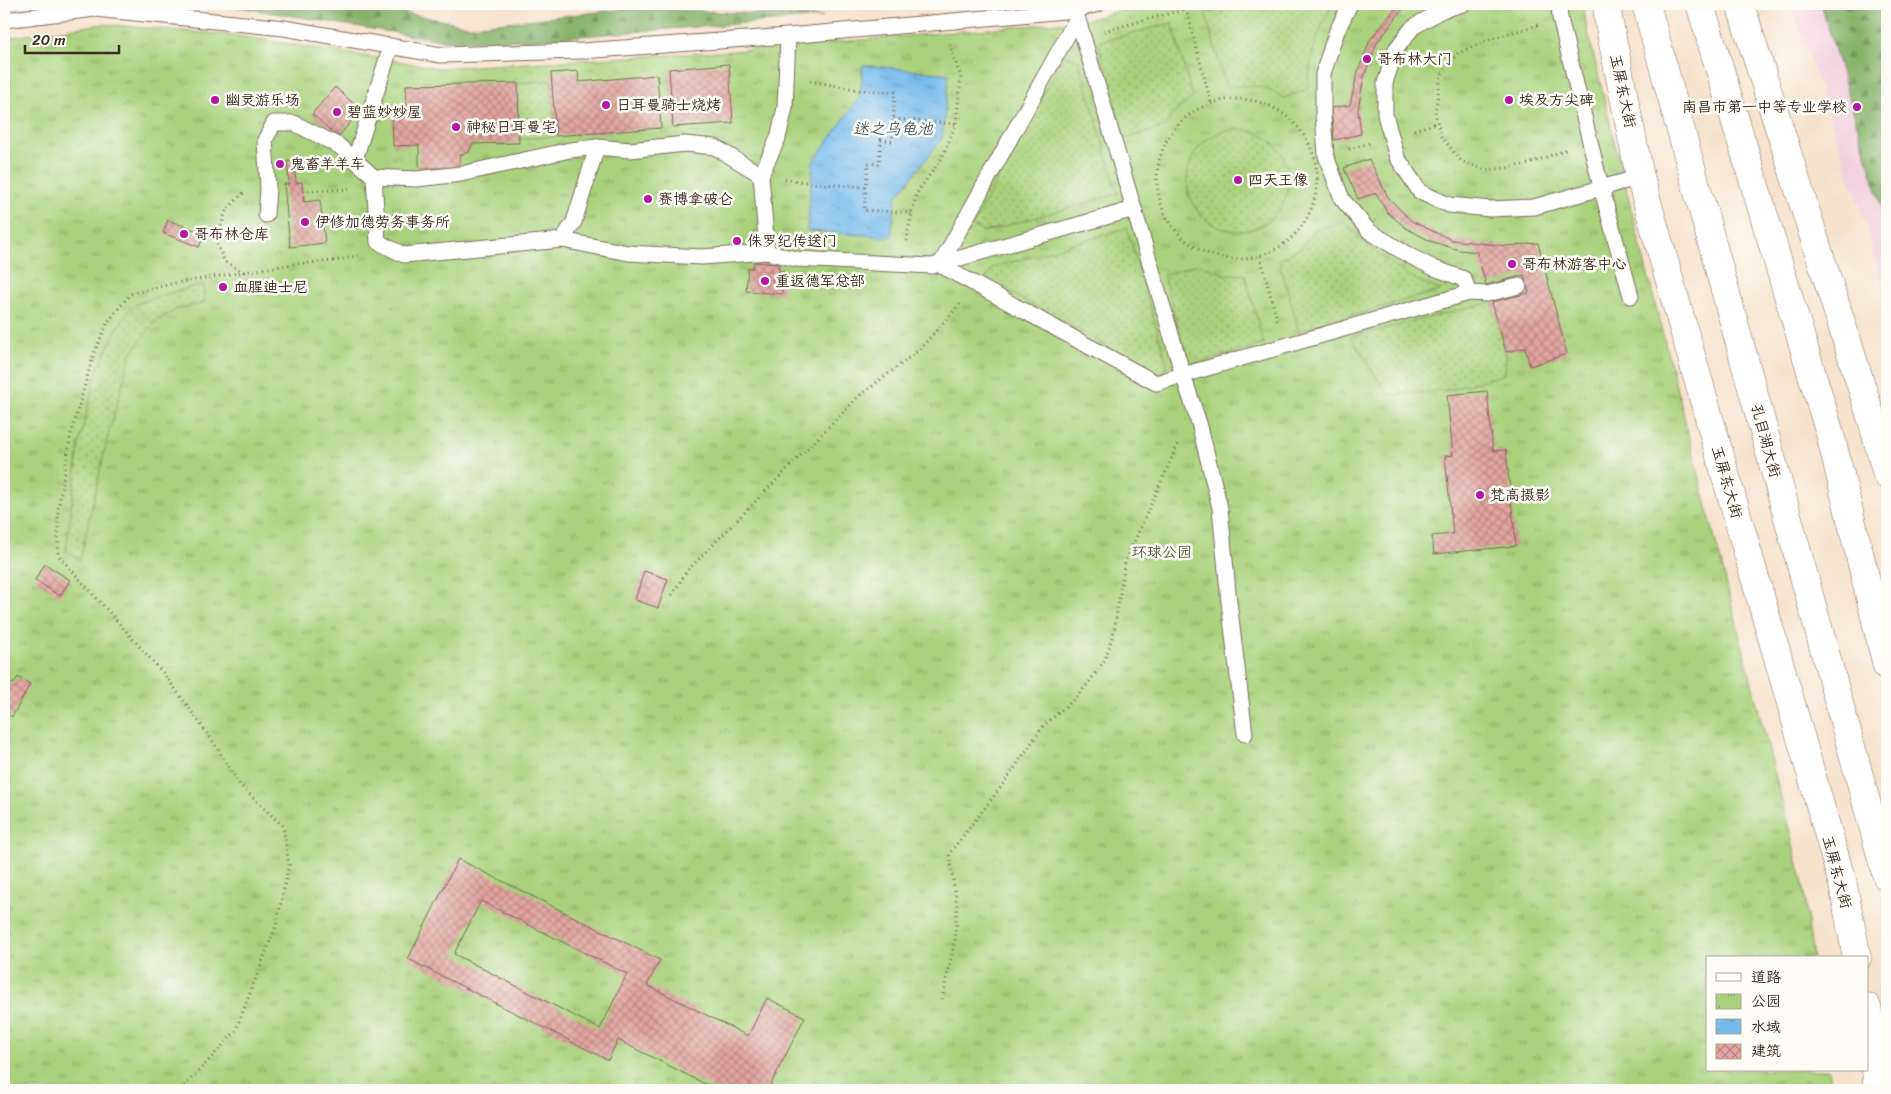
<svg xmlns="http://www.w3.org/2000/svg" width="1891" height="1094" viewBox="0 0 1891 1094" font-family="Sriracha,'LXGW WenKai TC',sans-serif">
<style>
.built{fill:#f3cfde}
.forest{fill:url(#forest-firs);stroke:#606e44}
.park{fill:url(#park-tufts);stroke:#727e4c}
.garden{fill:url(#garden-dots);stroke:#727e4c}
.water{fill:url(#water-ripples);stroke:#587285}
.building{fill:url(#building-cross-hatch);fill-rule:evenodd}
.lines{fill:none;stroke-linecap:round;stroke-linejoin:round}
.lane-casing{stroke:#7c6a5b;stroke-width:17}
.primary-casing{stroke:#7c6a5b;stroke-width:29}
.highway-casing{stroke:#7c6a5b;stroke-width:29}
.path{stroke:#7c6a5b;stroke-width:3;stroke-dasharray:1 4;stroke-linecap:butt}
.lane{stroke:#fff;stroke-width:15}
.primary{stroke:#fff;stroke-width:28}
.highway{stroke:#fff;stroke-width:28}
.poi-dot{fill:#b5179e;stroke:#fdfcf7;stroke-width:2}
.labels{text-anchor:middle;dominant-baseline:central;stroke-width:5;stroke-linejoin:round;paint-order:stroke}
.poi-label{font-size:15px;fill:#3b2a1e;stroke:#fdfcf7;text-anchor:start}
.street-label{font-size:15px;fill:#3b2a1e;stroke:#fdfcf7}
.park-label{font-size:15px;fill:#5c5c3a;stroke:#fdfcf7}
.water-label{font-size:16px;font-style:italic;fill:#505c66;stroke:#fdfcf7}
</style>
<defs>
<pattern id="forest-firs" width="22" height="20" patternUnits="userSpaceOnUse" patternTransform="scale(1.25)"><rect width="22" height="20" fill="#86b36b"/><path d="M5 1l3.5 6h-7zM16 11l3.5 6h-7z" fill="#6f9257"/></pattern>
<pattern id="park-tufts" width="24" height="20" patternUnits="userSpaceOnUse" patternTransform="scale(1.25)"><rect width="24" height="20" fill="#a9d17b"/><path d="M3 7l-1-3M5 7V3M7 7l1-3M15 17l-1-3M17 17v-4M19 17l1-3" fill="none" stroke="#8baa64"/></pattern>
<pattern id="garden-dots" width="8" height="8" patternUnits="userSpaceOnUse" patternTransform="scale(1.25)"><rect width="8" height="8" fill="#a9d17b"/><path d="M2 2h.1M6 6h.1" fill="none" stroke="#8baa64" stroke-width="1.8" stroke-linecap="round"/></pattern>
<pattern id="water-ripples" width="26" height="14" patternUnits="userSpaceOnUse" patternTransform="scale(1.25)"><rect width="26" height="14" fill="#76baec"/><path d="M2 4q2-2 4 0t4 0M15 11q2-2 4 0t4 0" fill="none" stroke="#6297bf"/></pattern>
<pattern id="building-cross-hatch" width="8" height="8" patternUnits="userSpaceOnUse" patternTransform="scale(1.25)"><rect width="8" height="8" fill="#e1a49e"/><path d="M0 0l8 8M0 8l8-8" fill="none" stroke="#b88680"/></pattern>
</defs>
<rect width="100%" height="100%" fill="#fdfcf7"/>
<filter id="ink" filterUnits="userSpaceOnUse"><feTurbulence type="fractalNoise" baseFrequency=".02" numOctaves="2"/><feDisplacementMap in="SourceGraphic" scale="10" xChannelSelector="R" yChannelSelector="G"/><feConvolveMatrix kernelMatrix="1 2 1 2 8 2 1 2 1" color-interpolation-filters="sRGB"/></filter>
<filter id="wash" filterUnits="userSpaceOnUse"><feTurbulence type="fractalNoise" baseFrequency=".0096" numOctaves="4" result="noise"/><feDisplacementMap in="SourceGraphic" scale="20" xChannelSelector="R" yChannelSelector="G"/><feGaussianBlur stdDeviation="1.12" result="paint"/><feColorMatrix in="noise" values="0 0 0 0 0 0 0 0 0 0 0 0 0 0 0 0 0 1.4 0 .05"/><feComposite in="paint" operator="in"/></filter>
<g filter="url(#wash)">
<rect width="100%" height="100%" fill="#f6e2cb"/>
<polygon class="built" points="1791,4 1887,4 1887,299 1861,210"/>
<g class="forest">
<polygon points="220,4 360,4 471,26 635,8 823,17 529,40 445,41"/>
<polygon points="1821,4 1882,4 1887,20 1887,225"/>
</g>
<polygon class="park" points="1147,4 1584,4 1586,24 1633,217 1802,880 1813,958 1707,958 1707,1070 1829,1070 1832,1090 4,1090 4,38 103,24 239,36 440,68 733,51 1081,21"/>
<g class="garden">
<path d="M 1238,4 L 1333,4 C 1317,31 1309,59 1308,89 L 1284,98 C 1261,84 1251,85 1226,87 L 1205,13 Z"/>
<polygon points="1172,23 1193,98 1177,110 1164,127 1124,139 1098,42"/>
<polygon points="1065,54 1079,61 1118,194 984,232 972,226"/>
<polygon points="551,80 556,136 519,139 518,83"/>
<circle cx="1238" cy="180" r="51"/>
<path d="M 1345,222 C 1372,251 1402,277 1441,290 L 1299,331 L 1279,260 L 1302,247 L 1315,229 Z"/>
<polygon points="1127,228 1167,364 1161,376 986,279 992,268"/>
<polygon points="1198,264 1224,274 1245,275 1264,344 1190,365 1163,275"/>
<polygon points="204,284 204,303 177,309 155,322 131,353 107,440 80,560 66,551 79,445 96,374 114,334 125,315 136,304 162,295"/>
<polygon points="1492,302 1506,352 1505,374 1449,390 1388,395 1351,337"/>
</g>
<polygon class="water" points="863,65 949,74 942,139 896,197 891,237 807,231 813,162 860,97"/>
<g id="blocks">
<g class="building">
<polygon points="1399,4 1412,4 1402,10 1377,43 1364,76 1358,110 1361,134 1334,140 1331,108 1350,105 1357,74 1370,40"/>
<polygon points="729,64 733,123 673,127 669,69"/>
<polygon points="578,71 579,82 657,75 661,128 556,136 551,73"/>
<polygon points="518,83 519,143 472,144 469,152 460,155 460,168 419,168 419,145 393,146 392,115 407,114 406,85"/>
<polygon points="335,87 361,110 338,137 312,114"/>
<polygon points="1369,159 1388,197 1411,221 1452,240 1506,246 1538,243 1567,354 1530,366 1525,348 1506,352 1492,302 1529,293 1524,275 1486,285 1477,252 1459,250 1430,241 1406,228 1387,212 1376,193 1358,199 1344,168"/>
<polygon points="287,161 294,161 296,183 302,182 304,202 320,200 325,243 290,247 284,184 289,184"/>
<polygon points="168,220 205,234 199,247 163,233"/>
<polygon points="754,262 779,264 778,270 784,271 782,294 746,291 748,268 753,268"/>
<polygon points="1487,391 1493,451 1506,450 1516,546 1434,554 1432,536 1453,534 1445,456 1453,455 1447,395"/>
<polygon points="45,564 70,580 60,596 35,580"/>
<polygon points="644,571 668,579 658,608 635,600"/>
<polygon points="18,677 30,684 12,717 4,712 4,678 14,684"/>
<path d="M 458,859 L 660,960 L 647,985 L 748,1036 L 767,998 L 805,1017 L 768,1090 L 717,1090 L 618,1040 L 608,1060 L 408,959 ZM 481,901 L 627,974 L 600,1029 L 454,954 Z"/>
</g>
</g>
</g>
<g filter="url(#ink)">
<use href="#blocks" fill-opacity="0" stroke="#7c6a5b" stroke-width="1"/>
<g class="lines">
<defs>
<g id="lane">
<polyline points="1350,4 1336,33 1323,74 1323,115 1326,156 1342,199 1369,231 1408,255 1434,268 1464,279 1469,293"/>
<polyline points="1463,4 1442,10 1413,27 1396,49 1385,83 1385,115 1397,157 1420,192 1449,205 1491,209 1534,207 1640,177"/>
<polyline points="1559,4 1560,18 1601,187 1631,296"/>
<polyline points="1076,13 1183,375 1469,293 1487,294 1519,286"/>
<polyline points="1077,18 940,265 1156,383 1183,375 1199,423 1220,508 1229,602 1245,734"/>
<polyline points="4,20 95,9 284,28 441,55 582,51 788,36 1075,10 1098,4"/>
<polyline points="355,159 391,46"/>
<polyline points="761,175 778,138 785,108 788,36"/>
<polyline points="374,177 378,242 404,255 562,240 628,253 702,257 767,252"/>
<polyline points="266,215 268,189 265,140 274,123 294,123 339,146 374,177 417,179 461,174 570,150 597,147 630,150 685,144 715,147 761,175 767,252 796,259 932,266 1134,209"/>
<polyline points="562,240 574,222 597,147"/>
</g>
<g id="primary">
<polyline points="1607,4 1608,18 1640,177 1843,885 1857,958"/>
<polyline points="1740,4 1872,420 1887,475"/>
<polyline points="1867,1007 1872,1031 1878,1090"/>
</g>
<g id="highway">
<polyline points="1646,4 1887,877"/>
<polyline points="1700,4 1830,434 1887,666"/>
</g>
</defs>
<use href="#lane" class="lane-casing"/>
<use href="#primary" class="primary-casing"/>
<use href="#highway" class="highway-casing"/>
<g class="path">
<polyline points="1186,9 1211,103"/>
<polyline points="1538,25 1491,39 1458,53 1441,75 1435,113 1441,136 1461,161 1485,170 1507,168 1528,164 1568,149"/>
<polyline points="1104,31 1205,4"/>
<polyline points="810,81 860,90 895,92 892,141 881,140 879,164 868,163 864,210 912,213"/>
<circle cx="1237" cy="179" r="80"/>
<polyline points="894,119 956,124"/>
<polyline points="1414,130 1437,123"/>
<polyline points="1349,149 1370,143"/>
<polyline points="785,179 812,183 866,187"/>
<polyline points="303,191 350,189"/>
<polyline points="907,241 908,231 916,194 942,158 956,124 961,77 949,44"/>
<polyline points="1260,256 1278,323"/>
<polyline points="244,272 225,262 216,243 226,211 245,191"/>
<polyline points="672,595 686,572 858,397 919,350 960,304"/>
<polyline points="942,999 955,940 957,905 949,854 1004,783 1044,725 1071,702 1087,685 1105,660 1114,631 1125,562 1179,442"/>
<polyline points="181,1090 235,1032 276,926 289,865 283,826 240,785 212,740 165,675 58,555 58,511 71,434 94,353 108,322 130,294 175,283 294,264 335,261 360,255"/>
</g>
<use href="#lane" class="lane"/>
<use href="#primary" class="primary"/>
<use href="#highway" class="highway"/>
</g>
</g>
<g class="poi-dot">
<circle cx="1367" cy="59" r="5"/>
<circle cx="215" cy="100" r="5"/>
<circle cx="1509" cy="100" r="5"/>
<circle cx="606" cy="105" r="5"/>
<circle cx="1857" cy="107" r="5"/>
<circle cx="337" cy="112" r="5"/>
<circle cx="456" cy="127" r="5"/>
<circle cx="280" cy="164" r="5"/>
<circle cx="1238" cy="180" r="5"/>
<circle cx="648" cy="199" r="5"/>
<circle cx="305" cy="222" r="5"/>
<circle cx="184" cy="234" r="5"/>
<circle cx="737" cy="241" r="5"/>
<circle cx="1512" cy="264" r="5"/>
<circle cx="765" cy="281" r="5"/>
<circle cx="223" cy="287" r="5"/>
<circle cx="1480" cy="495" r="5"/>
</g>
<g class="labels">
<g class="poi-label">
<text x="1377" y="59">哥布林大门</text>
<text x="225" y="100">幽灵游乐场</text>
<text x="1519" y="100">埃及方尖碑</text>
<text x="616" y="105">日耳曼骑士烧烤</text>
<text x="1847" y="107" text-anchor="end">南昌市第一中等专业学校</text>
<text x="347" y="112">碧蓝妙妙屋</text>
<text x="466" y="127">神秘日耳曼宅</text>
<text x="290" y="164">鬼畜羊羊车</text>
<text x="1248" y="180">四天王像</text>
<text x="658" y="199">赛博拿破仑</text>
<text x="315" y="222">伊修加德劳务事务所</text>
<text x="194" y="234">哥布林仓库</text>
<text x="747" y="241">侏罗纪传送门</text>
<text x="1522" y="264">哥布林游客中心</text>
<text x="775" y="281">重返德军总部</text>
<text x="233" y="287">血腥迪士尼</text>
<text x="1490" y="495">梵高摄影</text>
</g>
<g class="street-label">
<text transform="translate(1623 91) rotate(78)">玉屏东大街</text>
<text transform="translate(1766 441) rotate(75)">孔目湖大街</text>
<text transform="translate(1727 482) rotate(74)">玉屏东大街</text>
<text transform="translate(1837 872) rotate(75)">玉屏东大街</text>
</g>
<g class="park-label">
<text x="1162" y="552">环球公园</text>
</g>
<g class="water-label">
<text x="893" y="128">迷之乌龟池</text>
</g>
</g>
<rect width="1891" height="1094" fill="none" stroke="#fdfcf7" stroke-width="20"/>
<rect x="1706" y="956" width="162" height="115" fill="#fdfcf7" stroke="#afa8a0"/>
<rect x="1716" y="973" width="25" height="8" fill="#ffffff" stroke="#afa8a0"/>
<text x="1751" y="982" font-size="15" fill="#3b2a1e">道路</text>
<rect x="1716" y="994" width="25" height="15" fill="url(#park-tufts)" stroke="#afa8a0"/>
<text x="1751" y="1006" font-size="15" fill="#3b2a1e">公园</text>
<rect x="1716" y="1019" width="25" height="15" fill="url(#water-ripples)" stroke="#afa8a0"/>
<text x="1751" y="1032" font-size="15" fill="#3b2a1e">水域</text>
<rect x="1716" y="1044" width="25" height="15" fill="url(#building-cross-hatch)" stroke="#afa8a0"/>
<text x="1751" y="1056" font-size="15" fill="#3b2a1e">建筑</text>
<path d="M25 45v8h94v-8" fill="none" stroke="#3b2a1e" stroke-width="2.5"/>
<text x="32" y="45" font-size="15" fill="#3b2a1e" stroke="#fdfcf7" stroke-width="4" paint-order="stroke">20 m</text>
</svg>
